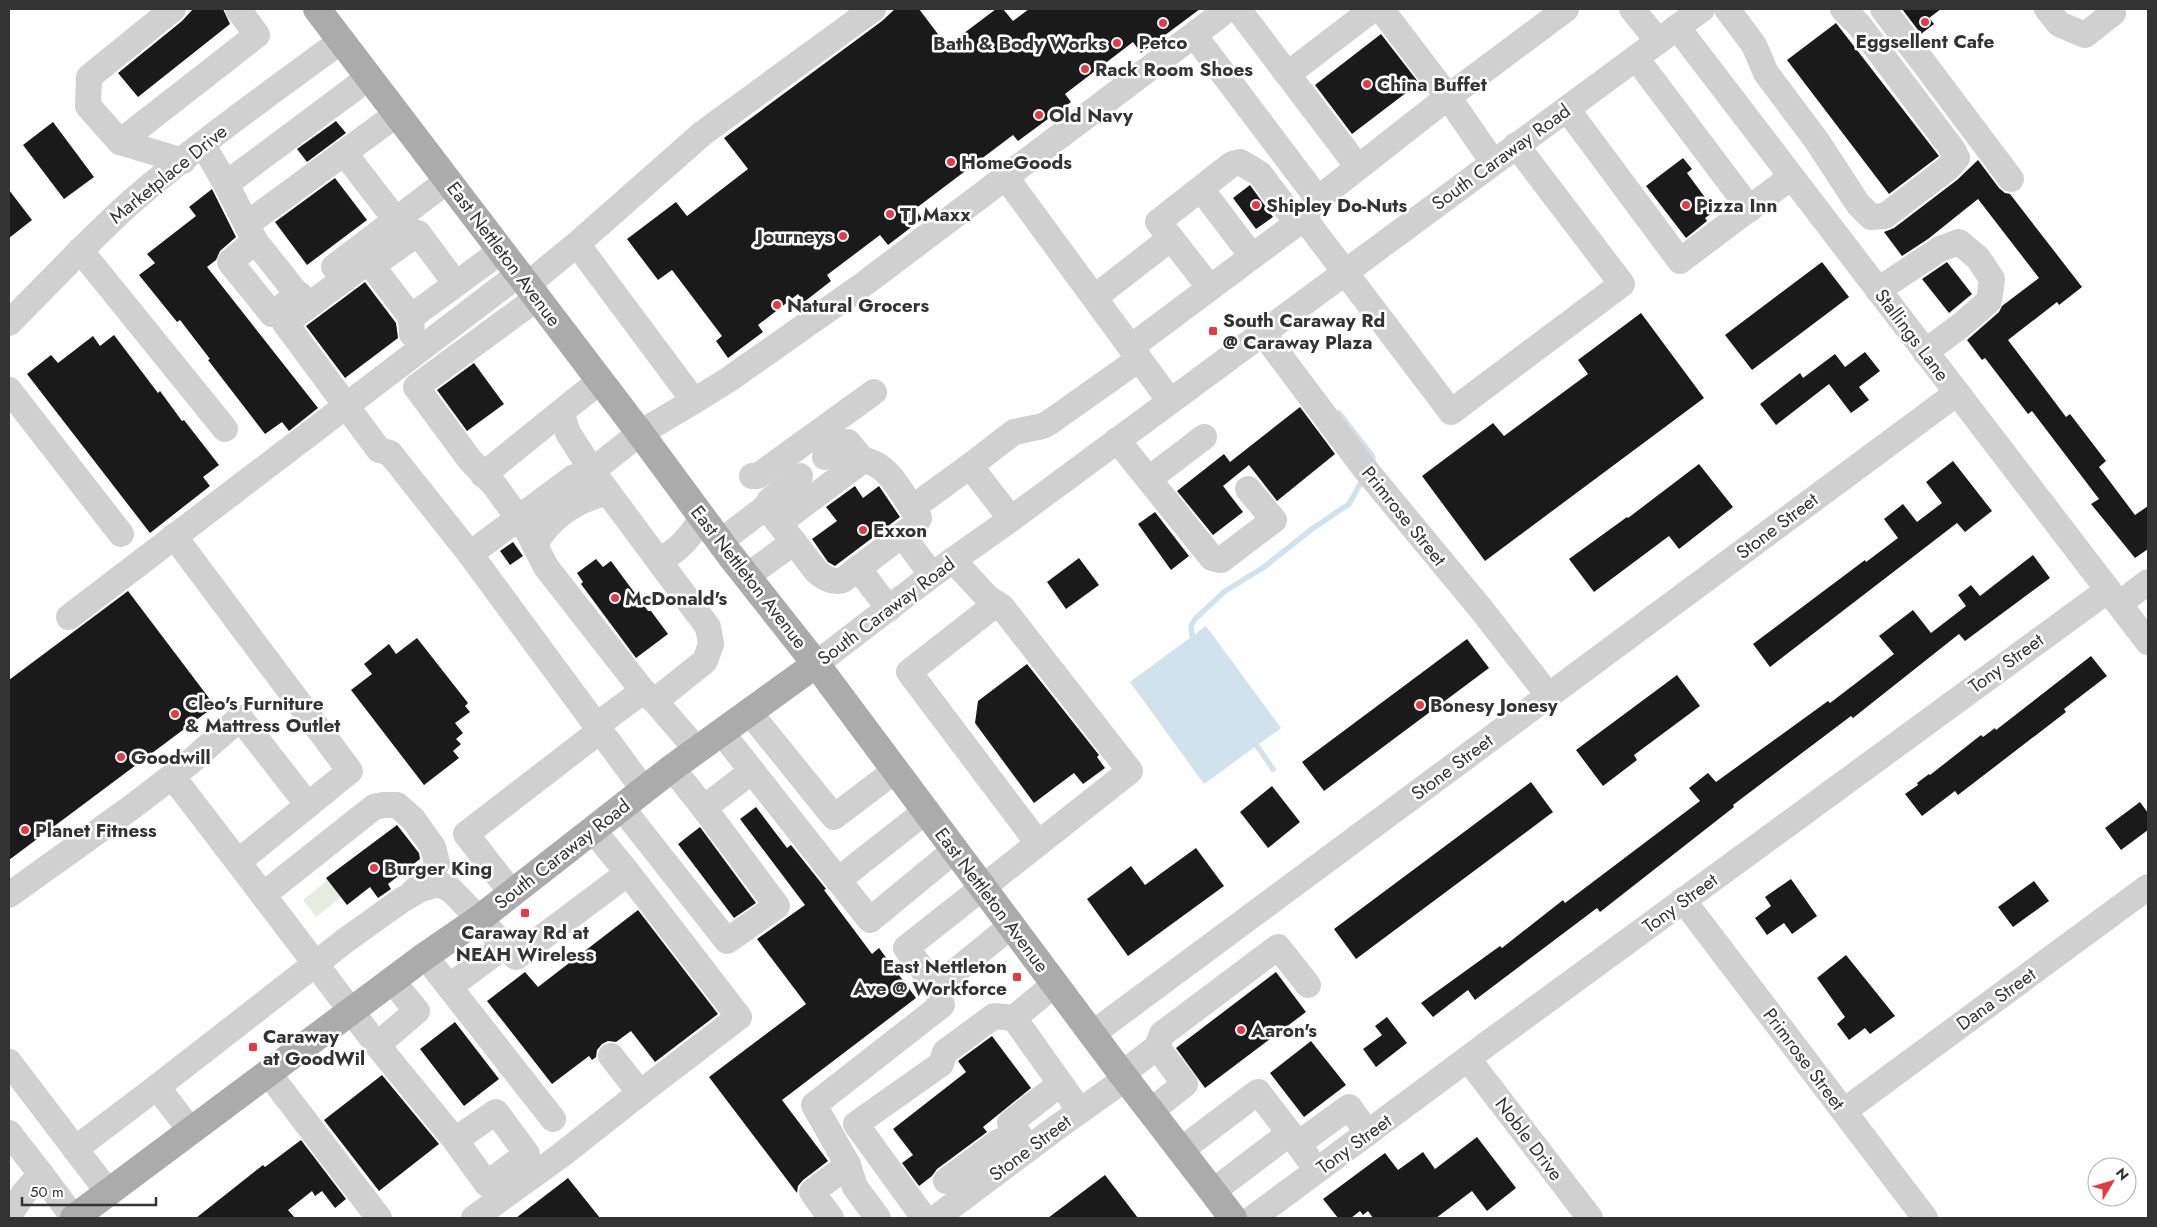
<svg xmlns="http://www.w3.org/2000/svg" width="2157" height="1227" viewBox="0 0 2157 1227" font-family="Jost,sans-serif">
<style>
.green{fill:#e6ecdf}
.water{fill:#cfe2ee}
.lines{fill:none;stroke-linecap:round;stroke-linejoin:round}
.stream{stroke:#cfe2ee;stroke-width:5.5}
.building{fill:#1a1a1a}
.minor{stroke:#d0d0d0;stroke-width:26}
.major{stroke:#ababab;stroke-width:28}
.poi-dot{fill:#e63946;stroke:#fff;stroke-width:2}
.labels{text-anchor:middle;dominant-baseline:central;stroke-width:5;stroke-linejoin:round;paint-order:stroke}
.poi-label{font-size:19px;font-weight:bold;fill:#333;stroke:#fff;text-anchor:start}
.street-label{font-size:19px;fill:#333;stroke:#fff}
</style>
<rect width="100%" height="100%" fill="#fff"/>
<polygon class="green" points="328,880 341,897 316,917 303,900"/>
<polygon class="water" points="1206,626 1281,728 1204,784 1130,682"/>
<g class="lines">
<g class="stream">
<polyline points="1339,413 1373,457 1373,463"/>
<polyline points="1192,636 1191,626 1195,619 1224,592 1264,567 1312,529 1349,504 1363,479"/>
<polyline points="1257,746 1273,769"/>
</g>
</g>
<g class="building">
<polygon points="193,9 223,9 230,24 138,97 118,73 182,21"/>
<polygon points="895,9 919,9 947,46 996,9 1003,9 1013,21 1029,9 1200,9 1141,53 1133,42 1065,94 1071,102 1018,141 1013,135 915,209 922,219 888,245 880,235 827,275 831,281 804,302 798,294 758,325 763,332 728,358 716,341 722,336 672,270 658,280 627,239 676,202 687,216 748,169 724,138 882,21"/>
<polygon points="1902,9 1941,9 1929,18 1934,24 1921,34"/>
<polygon points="1836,23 1939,156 1889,194 1787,60"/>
<polygon points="1381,34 1419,83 1352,134 1315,85"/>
<polygon points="336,121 346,133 307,162 297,149"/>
<polygon points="53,122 94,177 64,199 23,145"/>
<polygon points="1683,158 1692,169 1687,173 1715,211 1705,218 1707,221 1686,238 1646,186"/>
<polygon points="1978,160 1999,188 2005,193 2010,194 2082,287 2059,305 2057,302 2008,340 2066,417 2070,414 2106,461 2099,467 2135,515 2148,506 2148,549 2135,558 2091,504 2099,499 2032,411 2028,414 1985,358 1982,360 1967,340 1999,312 2002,306 2039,278 1978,199 1928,239 1902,256 1884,232 1894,228 1957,180"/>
<polygon points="335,178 367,220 307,265 275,222"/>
<polygon points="1250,185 1273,217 1256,229 1233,198"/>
<polygon points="212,189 236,237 220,251 216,260 207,267 318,408 289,431 282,422 265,434 208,360 210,359 180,320 177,322 139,275 155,263 147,254 196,216 189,207"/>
<polygon points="9,190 32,220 9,238"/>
<polygon points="1822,262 1849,297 1752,370 1725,335"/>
<polygon points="1947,262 1972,294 1949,313 1922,279"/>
<polygon points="365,282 396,323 398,338 345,378 306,326"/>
<polygon points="1641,313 1704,398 1485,561 1422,476 1493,423 1504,436 1588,374 1578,360"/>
<polygon points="114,335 158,393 160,391 182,421 184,420 219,465 203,477 210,486 150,533 27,374 51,355 58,363 93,336 100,346"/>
<polygon points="1865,352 1880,371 1859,387 1869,400 1851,413 1829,384 1776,425 1760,404 1800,373 1803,378 1835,354 1845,367"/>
<polygon points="474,363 504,404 467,431 437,390"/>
<polygon points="1300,407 1335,454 1277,501 1249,465 1223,486 1243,512 1213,535 1177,491 1224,454 1230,462"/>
<polygon points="1953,461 1992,511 1965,532 1957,523 1770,667 1753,644 1865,560 1866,562 1898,538 1884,519 1903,504 1917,522 1942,503 1926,482"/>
<polygon points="1699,464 1733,507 1679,549 1669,536 1594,592 1569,559 1627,517 1628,518"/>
<polygon points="855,486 863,498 879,486 900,517 835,566 828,562 812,539 837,521 826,507"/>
<polygon points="1155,512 1189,556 1171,570 1138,524"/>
<polygon points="513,542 523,556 510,565 500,551"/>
<polygon points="2033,555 2050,578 1965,641 1959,634 1853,718 1851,716 1733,805 1734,807 1600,912 1597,908 1475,1000 1468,990 1433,1017 1421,1003 1500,946 1502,948 1563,900 1565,903 1700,801 1689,788 1708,773 1716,782 1828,701 1830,703 1894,654 1879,636 1913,610 1931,633 1966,606 1958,595 1971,585 1980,596"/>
<polygon points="1079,558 1099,585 1066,609 1047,582"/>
<polygon points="596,559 603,567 611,561 648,611 651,611 668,634 636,658 581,584 583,582 577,573"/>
<polygon points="128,591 215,706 9,860 9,680"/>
<polygon points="417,638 468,703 465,706 470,712 455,723 463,733 456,739 461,744 453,751 459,758 424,785 351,690 372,674 364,664 389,644 396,654"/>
<polygon points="1467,639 1489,668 1324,791 1302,762"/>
<polygon points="2091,656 2107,676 2064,709 2066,712 1958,795 1955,791 1922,816 1905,794 1918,785 1917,783 1929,774 1930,775 1981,735 1983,737 1995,728 1996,730"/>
<polygon points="1027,664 1099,755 1097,757 1105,768 1083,784 1074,773 1034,803 975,723 978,701"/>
<polygon points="1677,675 1700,706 1634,755 1637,760 1603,786 1576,750"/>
<polygon points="1531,782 1553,812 1356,959 1334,929"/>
<polygon points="1272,786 1300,822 1268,848 1240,812"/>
<polygon points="2140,802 2148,813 2148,830 2121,850 2105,828"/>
<polygon points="756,807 787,848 791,845 826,889 824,890 872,954 879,948 916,998 782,1100 828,1161 803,1180 798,1186 797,1193 709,1077 806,1004 757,939 805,905 740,819"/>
<polygon points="397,825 419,853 420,859 388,884 391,889 378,898 370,887 347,905 326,878"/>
<polygon points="700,827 756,903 734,918 678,844"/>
<polygon points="1196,848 1224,886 1128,956 1087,899 1131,866 1145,885"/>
<polygon points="1791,879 1817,916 1792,934 1784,923 1767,935 1755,918 1771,906 1765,897"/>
<polygon points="2034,881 2049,901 2013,927 1998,907"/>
<polygon points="638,910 718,1014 655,1062 631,1031 616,1042 608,1041 602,1044 597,1050 596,1057 592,1060 589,1056 552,1084 487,1001 525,972 538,987"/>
<polygon points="1846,955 1895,1016 1870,1034 1865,1028 1849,1040 1837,1024 1845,1017 1817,978"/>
<polygon points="1276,972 1306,1012 1205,1088 1176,1048"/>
<polygon points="1387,1017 1407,1043 1376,1067 1363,1049 1382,1035 1375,1026"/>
<polygon points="455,1022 499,1079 464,1106 420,1049"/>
<polygon points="992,1036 1031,1088 983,1127 987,1132 937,1169 932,1176 919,1186 902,1163 913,1155 893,1129 966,1072 958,1061"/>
<polygon points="1311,1041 1346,1085 1304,1117 1270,1073"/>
<polygon points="382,1075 439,1144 379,1191 324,1120"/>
<polygon points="1477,1137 1516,1188 1487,1211 1472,1191 1436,1218 1373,1218 1368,1211 1363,1215 1360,1211 1351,1218 1338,1218 1323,1199 1385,1153 1398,1170 1423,1152 1435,1169"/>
<polygon points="301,1140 346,1199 335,1208 322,1191 315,1196 312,1191 288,1210 295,1218 196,1218 263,1165 265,1167"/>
<polygon points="1105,1175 1138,1218 1048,1218"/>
<polygon points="568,1178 600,1218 516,1218"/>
</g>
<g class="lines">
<g class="minor">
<polyline points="173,9 89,77 88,106 120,142 183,161"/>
<polyline points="1238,9 1358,167"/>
<polyline points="1381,9 1448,97 1493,162"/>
<polyline points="1632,9 1658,41"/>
<polyline points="1727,9 1754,45 1766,73 1817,141 1858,204 1871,217 1885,216 1948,168 1957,158 1953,150 1859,25 1843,9"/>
<polyline points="1883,9 2011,179"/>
<polyline points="2047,9 2059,24 2085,35 2113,13 2112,9"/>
<polyline points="1677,27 2148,642"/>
<polyline points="1194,35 1318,199 1304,218 1451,412 1622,284 1516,145"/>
<polyline points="1636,58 1750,209"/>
<polyline points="1288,74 1373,9"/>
<polyline points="1567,109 1680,261 1791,177"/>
<polyline points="120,142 257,35 238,9"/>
<polyline points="203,145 226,184 368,78"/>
<polyline points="352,163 396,220"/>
<polyline points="1005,176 1170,401"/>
<polyline points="226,184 254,239"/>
<polyline points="1201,189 1252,256"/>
<polyline points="1318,199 1448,97 1566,9"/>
<polyline points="247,224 397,114"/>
<polyline points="1171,238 1158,222 1232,164 1240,162 1260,174 1297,223"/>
<polyline points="577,244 703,133 873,9"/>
<polyline points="80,250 225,429"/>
<polyline points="372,266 418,233 456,284"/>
<polyline points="334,267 447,181"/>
<polyline points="1878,290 1940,249 1959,242 1978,258 1992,279 1989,301 1960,326 1925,352"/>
<polyline points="298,295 255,241 230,262 272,314 298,295 299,294"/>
<polyline points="1095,297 1171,238 1210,288"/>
<polyline points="537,298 416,387 470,460 495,486 519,519 529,534 546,567 643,691 655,701 697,750"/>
<polyline points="411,317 372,266 363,265 285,323 379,450 390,453 470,554 644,790"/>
<path d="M 9,323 C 49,283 88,241 130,203 C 197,145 270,93 341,41"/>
<polyline points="1262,332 1365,469 1481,609 1549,696"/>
<polyline points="412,334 411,317 501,251"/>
<polyline points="1131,347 1304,218"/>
<polyline points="600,381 561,412 568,433 595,475 708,627 711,644 705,661 655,701"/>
<polyline points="9,390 121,534"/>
<polyline points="694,401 728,380 860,287 1228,9"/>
<polyline points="1117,440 1212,558 1221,560 1274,520 1248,489"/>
<polyline points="825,457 843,443 848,442 863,460"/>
<polyline points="483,475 561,412"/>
<polyline points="752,476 758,476 874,392"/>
<polyline points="1149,479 1204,437"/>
<polyline points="766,507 769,501 800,476"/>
<polyline points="1011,519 970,466 1014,432 1043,426 1050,422 1139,359"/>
<path d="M 779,523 L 817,572 C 825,579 833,583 843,580 L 915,525 L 919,518 L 912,508"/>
<polyline points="902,535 932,575"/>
<polyline points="174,536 350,771 238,862 377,1045 417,1011 392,981"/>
<path d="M 720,542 L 766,507 L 779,523 L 863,460 C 887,463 900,490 912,508 L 970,466"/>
<path d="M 535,545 C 549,518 578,498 608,493"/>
<polyline points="470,554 574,477 592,471 640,433 694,401 577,244 527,285"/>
<path d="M 658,559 C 678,554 691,534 703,518"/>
<polyline points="858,568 889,609"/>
<polyline points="747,576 794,542"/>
<polyline points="996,604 909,672 1038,843"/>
<polyline points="2119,604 2148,582"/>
<polyline points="69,617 519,274"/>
<polyline points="816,664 932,575 1011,519 1702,9"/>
<polyline points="750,713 834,817 896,770"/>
<polyline points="597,725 643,691"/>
<polyline points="722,733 838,880"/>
<polyline points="672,768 704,808 752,771"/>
<polyline points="172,776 238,862"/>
<polyline points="622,808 727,941 777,906 704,808"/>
<polyline points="926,811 838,880 870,920 955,850"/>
<polyline points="511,892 466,834 601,730"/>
<polyline points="9,895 132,807 188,764 240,718 308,805"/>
<polyline points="263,895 374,807 383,805 397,805 413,819 433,847 437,863 429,880 414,891"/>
<polyline points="1683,900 1925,1218"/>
<polyline points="425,956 553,1119"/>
<polyline points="449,987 492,955"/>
<polyline points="936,987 906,948 1130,771 1002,607 988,598 953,560"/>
<polyline points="1014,1018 1080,1111"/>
<polyline points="1092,1034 1957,393"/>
<polyline points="377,1045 455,1140 496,1112 527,1154 487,1184 455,1140"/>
<polyline points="1157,1047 1162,1034 1278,947 1308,985"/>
<polyline points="611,1056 640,1093 739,1017 628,873"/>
<polyline points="1468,1059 1590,1218"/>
<polyline points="9,1062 108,1192"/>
<polyline points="269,1074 379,1218"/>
<polyline points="1122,1074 1157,1047 1185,1084 1151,1111"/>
<polyline points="1844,1111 2148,887"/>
<polyline points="191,1131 157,1087 346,940 402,900 421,889 439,884 451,890 516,957 628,873 593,830"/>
<polyline points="9,1133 41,1174"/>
<polyline points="1029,1148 1010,1123 1060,1084"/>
<polyline points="75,1149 157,1087"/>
<polyline points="1181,1150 1258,1092 1298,1144"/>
<polyline points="1308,1158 1298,1144 1349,1107 1368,1133"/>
<polyline points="946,1181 1000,1141 1014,1159"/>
<polyline points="1212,1192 1290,1133"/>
<polyline points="9,1215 25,1192 41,1174 74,1218"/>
<polyline points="474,1218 560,1156 640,1093"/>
<polyline points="831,1218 812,1192 848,1165"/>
<polyline points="878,1218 855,1187 848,1165 814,1105 942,1005 936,987 1011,926"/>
<polyline points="924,1218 856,1124 941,1064 945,1052 994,1016 1014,1018 1055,984"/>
<polyline points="936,1218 1056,1128 1125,1079"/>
<polyline points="1253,1218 1490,1042 2108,590"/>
</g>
<g class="major">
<polyline points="317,9 640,433 730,555 816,664 1122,1074 1233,1218"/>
<polyline points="74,1218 425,956 479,919 672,768 816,664"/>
</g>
</g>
<g class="poi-dot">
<circle cx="1925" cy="22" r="5"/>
<circle cx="1163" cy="23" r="5"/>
<circle cx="1117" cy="43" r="5"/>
<circle cx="1085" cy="69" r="5"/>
<circle cx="1367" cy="84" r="5"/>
<circle cx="1039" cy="115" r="5"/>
<circle cx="951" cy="162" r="5"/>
<circle cx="1256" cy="205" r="5"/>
<circle cx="1686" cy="205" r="5"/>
<circle cx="890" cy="214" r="5"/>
<circle cx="843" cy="236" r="5"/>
<circle cx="777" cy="305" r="5"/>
<rect x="1208" y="326" width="10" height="10" rx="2.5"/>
<circle cx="863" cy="530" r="5"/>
<circle cx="615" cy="598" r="5"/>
<circle cx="1420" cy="705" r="5"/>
<circle cx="175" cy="714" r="5"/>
<circle cx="121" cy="757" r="5"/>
<circle cx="25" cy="830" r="5"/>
<circle cx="374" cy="868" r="5"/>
<rect x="520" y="908" width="10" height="10" rx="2.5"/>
<rect x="1012" y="972" width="10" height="10" rx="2.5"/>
<circle cx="1241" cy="1030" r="5"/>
<rect x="248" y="1042" width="10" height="10" rx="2.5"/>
</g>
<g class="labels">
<g class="poi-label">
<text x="1925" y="41" text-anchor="middle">Eggsellent Cafe</text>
<text x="1163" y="42" text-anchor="middle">Petco</text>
<text x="1107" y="43" text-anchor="end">Bath &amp; Body Works</text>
<text x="1095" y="69">Rack Room Shoes</text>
<text x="1377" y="84">China Buffet</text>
<text x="1049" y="115">Old Navy</text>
<text x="961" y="162">HomeGoods</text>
<text x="1266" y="205">Shipley Do-Nuts</text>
<text x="1696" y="205">Pizza Inn</text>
<text x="900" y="214">TJ Maxx</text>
<text x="833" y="236" text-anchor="end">Journeys</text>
<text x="787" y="305">Natural Grocers</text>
<text x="1223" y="320">South Caraway Rd<tspan x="1223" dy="22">@ Caraway Plaza</tspan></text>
<text x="873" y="530">Exxon</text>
<text x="625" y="598">McDonald's</text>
<text x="185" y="703">Cleo's Furniture<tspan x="185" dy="22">&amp; Mattress Outlet</tspan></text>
<text x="1430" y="705">Bonesy Jonesy</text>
<text x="131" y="757">Goodwill</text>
<text x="35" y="830">Planet Fitness</text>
<text x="384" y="868">Burger King</text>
<text x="525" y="932" text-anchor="middle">Caraway Rd at<tspan x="525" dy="22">NEAH Wireless</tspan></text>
<text x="1007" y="966" text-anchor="end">East Nettleton<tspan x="1007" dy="22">Ave @ Workforce</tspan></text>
<text x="1251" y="1030">Aaron's</text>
<text x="263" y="1036">Caraway<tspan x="263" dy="22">at GoodWil</tspan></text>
</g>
<g class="street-label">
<text transform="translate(1501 157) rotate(-36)">South Caraway Road</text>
<text transform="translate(168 174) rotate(-39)">Marketplace Drive</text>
<text transform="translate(504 254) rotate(53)">East Nettleton Avenue</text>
<text transform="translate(1912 335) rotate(53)">Stallings Lane</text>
<text transform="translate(1404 516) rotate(51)">Primrose Street</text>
<text transform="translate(1777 526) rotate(-37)">Stone Street</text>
<text transform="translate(749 577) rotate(52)">East Nettleton Avenue</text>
<text transform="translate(886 611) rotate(-37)">South Caraway Road</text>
<text transform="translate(2006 663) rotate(-36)">Tony Street</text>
<text transform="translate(1452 767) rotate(-37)">Stone Street</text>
<text transform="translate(562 854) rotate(-38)">South Caraway Road</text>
<text transform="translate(992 900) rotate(53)">East Nettleton Avenue</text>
<text transform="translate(1680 903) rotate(-36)">Tony Street</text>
<text transform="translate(1996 999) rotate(-36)">Dana Street</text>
<text transform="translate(1804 1059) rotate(53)">Primrose Street</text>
<text transform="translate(1529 1139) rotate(53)">Noble Drive</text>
<text transform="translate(1354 1144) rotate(-36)">Tony Street</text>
<text transform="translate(1030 1148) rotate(-37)">Stone Street</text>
</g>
</g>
<rect width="2157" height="1227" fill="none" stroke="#333333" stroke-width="20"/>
<g transform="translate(2112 1182) rotate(52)"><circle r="24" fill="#ffffff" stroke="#adadad"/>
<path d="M0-4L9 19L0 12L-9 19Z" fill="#e63946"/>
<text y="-8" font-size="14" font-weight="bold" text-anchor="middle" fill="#333333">N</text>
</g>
<path d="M22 1197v8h134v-8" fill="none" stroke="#333333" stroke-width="2.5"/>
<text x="30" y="1197" font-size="15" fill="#333333" stroke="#ffffff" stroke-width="4" paint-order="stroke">50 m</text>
</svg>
